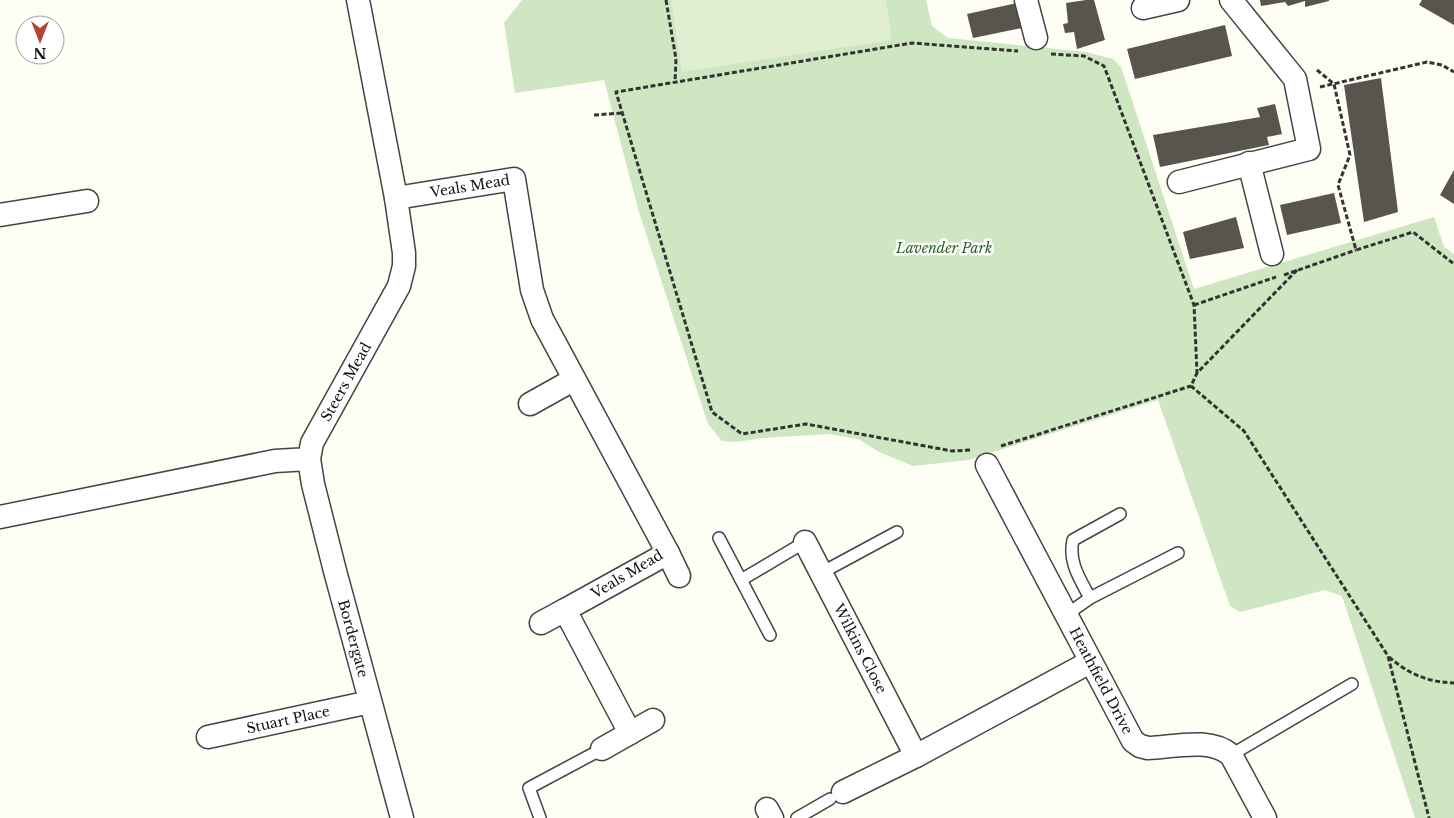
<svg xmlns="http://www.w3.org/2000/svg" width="1454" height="818" viewBox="0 0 1454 818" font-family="'Libre Baskerville',serif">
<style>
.green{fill:#cee6c1}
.pitch{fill:#e0eed2}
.building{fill:#58544e}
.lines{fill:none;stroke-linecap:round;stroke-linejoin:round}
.service-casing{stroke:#444;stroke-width:14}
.minor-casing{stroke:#444;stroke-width:25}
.path{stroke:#333;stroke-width:3;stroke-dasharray:5 2.5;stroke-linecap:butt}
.service{stroke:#fff;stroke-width:11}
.minor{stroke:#fff;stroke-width:22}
.labels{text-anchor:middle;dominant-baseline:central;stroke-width:5;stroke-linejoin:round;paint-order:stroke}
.street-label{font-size:14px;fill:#111;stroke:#fff}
.park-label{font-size:14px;font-style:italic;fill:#296326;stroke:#fff}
</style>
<rect width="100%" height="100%" fill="#fefef5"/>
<polygon class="green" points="522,0 926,0 932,26 948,38 1086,52 1113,59 1121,67 1194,289 1434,217 1444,247 1454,254 1454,818 1415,818 1342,596 1325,590 1240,612 1230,606 1158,400 968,460 913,466 879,452 858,439 828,434 763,438 736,442 722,441 708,424 639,212 604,80 515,93 504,23"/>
<polygon class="pitch" points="671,0 886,0 892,40 682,72"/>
<g class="building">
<polygon points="1086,0 1094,0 1105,40 1077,49 1074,32 1065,33 1063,24 1068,23 1066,3"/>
<polygon points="1260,0 1329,0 1329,1 1305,7 1305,1 1288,6 1285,2 1261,6"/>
<polygon points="1422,0 1454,0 1454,25 1419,5"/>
<polygon points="1017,3 1022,28 973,38 967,14"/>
<polygon points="1225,25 1232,56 1135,79 1127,49"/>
<polygon points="1381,78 1398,212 1364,222 1344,85"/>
<polygon points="1275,104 1282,134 1267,137 1269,145 1160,167 1153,135 1260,117 1257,108"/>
<polygon points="1454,170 1454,204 1440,195"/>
<polygon points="1334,193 1341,223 1287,235 1280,205"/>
<polygon points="1236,217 1244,248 1190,259 1183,232"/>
</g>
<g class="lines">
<defs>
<g id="service">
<polyline points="719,538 770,635"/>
<polyline points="821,573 897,532"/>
<polyline points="741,580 805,542"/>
<path d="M 1090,598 C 1080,579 1068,562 1073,540 L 1120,514"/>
<polyline points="1066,615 1090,598 1178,553"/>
<polyline points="1231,755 1352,684"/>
<polyline points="540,818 529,788 602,749"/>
<polyline points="797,818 830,799"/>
</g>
<g id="minor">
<polyline points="1026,0 1036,38"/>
<polyline points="1143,8 1178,0"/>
<polyline points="1249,163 1272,254"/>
<polyline points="1179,182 1309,149 1295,79 1231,0"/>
<path id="s1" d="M 396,198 L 514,179 L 532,290 L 542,319 L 668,553 L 565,610 L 630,733"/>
<polyline points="0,215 87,201"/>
<polyline points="530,404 573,380"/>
<path id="s2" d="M 309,459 L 313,484 L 335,571 L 402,818"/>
<path id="s3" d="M 987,465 L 1133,741 L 1140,746 L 1148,748 C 1174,747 1210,737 1231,755 L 1265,818"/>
<path id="s4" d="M 0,517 L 275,461 L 309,459 L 312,443 L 399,286 L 404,266 L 404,253 L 396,198 L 358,0"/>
<path id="s5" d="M 805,542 L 916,756 L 1090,662"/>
<polyline points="668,553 679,576"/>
<polyline points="541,623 565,610"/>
<path id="s6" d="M 208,737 L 370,702"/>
<polyline points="602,749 653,720"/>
<polyline points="843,792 916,756"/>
<polyline points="767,809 772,818"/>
</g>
</defs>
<use href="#service" class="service-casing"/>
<use href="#minor" class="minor-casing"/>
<g class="path">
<polyline points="666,0 676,59 675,82"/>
<polyline points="1051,54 1084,56 1104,66 1194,305 1197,373"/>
<polyline points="1317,70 1334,84 1350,155 1338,185 1356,250 1413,232 1454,264"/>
<polyline points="1320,87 1427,62 1442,65 1454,72"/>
<polyline points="594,115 622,113"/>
<polyline points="1297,270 1197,373 1191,386 1244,431 1388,656 1429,818"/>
<polyline points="1284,275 1356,250"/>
<polyline points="1194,305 1276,277"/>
<polyline points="1001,446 1191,386"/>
<polyline points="970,450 952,451 806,424 742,434 712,412 616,92 912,43 1018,51"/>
<path d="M 1389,657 C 1409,674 1427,682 1454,683"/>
</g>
<use href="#service" class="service"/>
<use href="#minor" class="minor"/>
</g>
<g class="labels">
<g class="street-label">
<text stroke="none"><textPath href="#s1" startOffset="75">Veals Mead</textPath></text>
<text stroke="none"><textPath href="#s4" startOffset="401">Steers Mead</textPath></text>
<text transform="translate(627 574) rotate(-31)">Veals Mead</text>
<text stroke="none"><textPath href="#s2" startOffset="185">Bordergate</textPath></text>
<text stroke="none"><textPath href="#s5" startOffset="120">Wilkins Close</textPath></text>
<text stroke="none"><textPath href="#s3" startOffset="244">Heathfield Drive</textPath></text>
<text stroke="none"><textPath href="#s6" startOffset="82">Stuart Place</textPath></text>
</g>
<g class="park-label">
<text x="944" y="248">Lavender Park</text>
</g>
</g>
<g transform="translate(40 40) rotate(180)"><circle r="24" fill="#ffffff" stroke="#a0a0a0"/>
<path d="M0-4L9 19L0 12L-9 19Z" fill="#b44335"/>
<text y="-8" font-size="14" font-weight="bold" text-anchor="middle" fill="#111111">N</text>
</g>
</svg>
